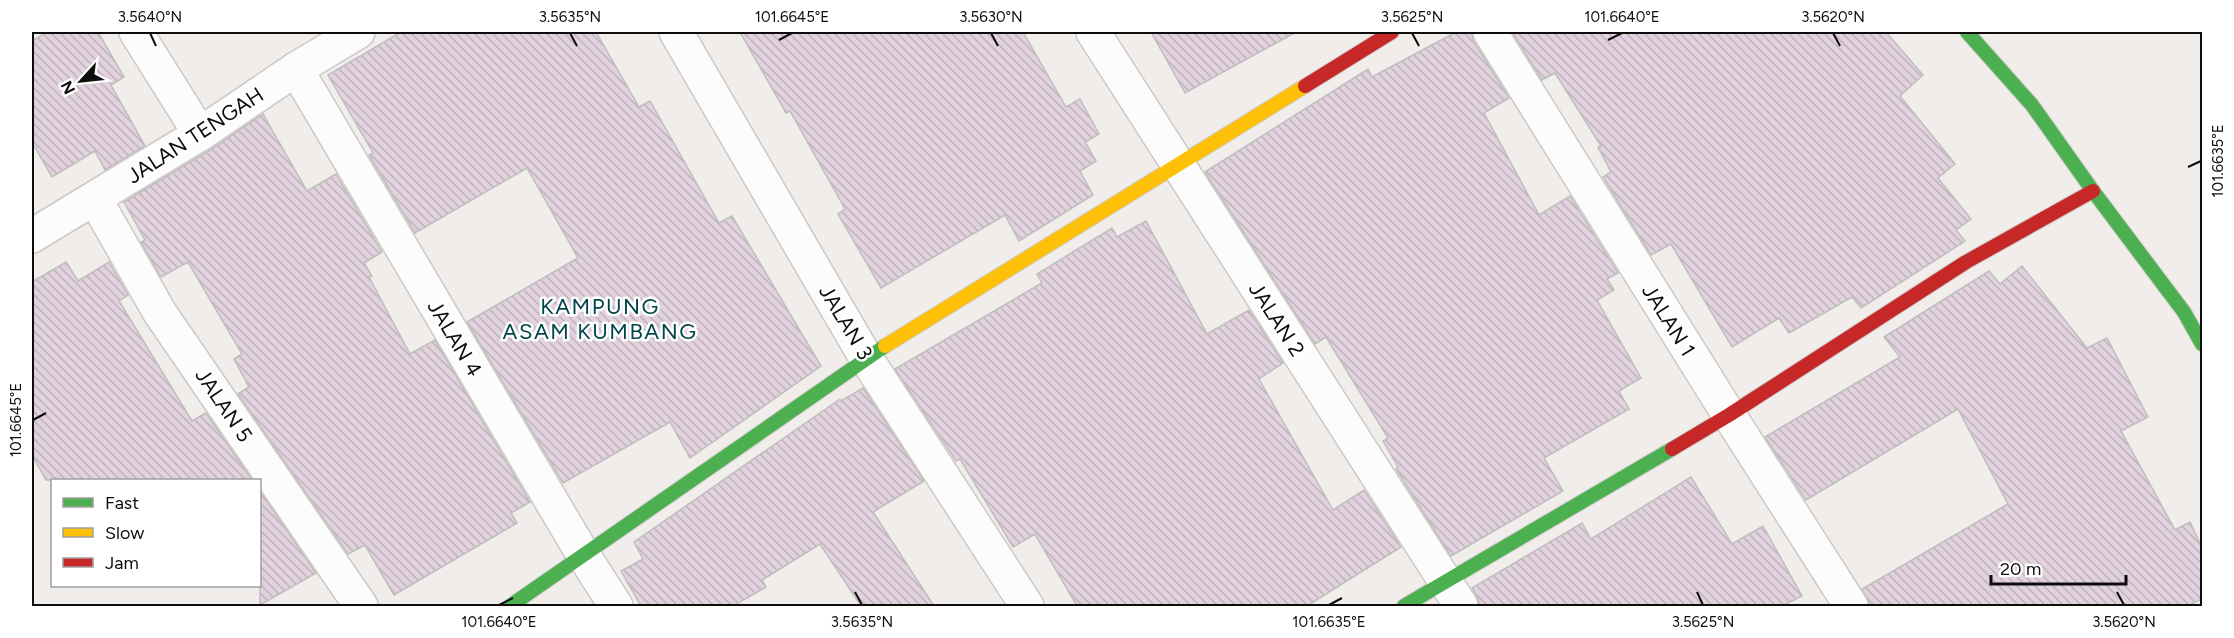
<svg xmlns="http://www.w3.org/2000/svg" width="2234" height="638" viewBox="0 0 2234 638" font-family="Figtree,sans-serif">
<style>
.building{fill:url(#building-back-hatch);stroke:#bfbdbd;stroke-width:1.5}
.lines{fill:none;stroke-linecap:round;stroke-linejoin:round}
.street-casing{stroke:#ccc9c7;stroke-width:36}
.fast-casing{stroke:#ccc9c7;stroke-width:16}
.slow-casing{stroke:#ccc9c7;stroke-width:16}
.jam-casing{stroke:#ccc9c7;stroke-width:16}
.street{stroke:#fdfcfc;stroke-width:33}
.fast{stroke:#4caf50;stroke-width:14}
.slow{stroke:#ffc107;stroke-width:14}
.jam{stroke:#c62828;stroke-width:14}
.ticks{fill:none;stroke:#0f0d0c;stroke-width:2}
.labels{text-anchor:middle;dominant-baseline:central;stroke-width:5;stroke-linejoin:round;paint-order:stroke}
.street-label{font-size:21px;fill:#0f0d0c;stroke:#fff}
.neighbourhood-label{font-size:22px;letter-spacing:1.5px;fill:#02444c;stroke:#fff}
.neatline{fill:none;stroke:#0f0d0c;stroke-width:2}
.ticks-label{font-size:15px;text-anchor:middle;fill:#0f0d0c}
</style>
<defs>
<pattern id="building-back-hatch" width="6" height="6" patternUnits="userSpaceOnUse" patternTransform="scale(1.5)"><rect width="6" height="6" fill="#e1d2de"/><path d="M-1 5l2 2M0 0l6 6M5-1l2 2" fill="none" stroke="#c0b3bd"/></pattern>
</defs>
<rect width="100%" height="100%" fill="#f0edeb"/>
<g class="building">
<polygon points="47,32 98,32 124,77 111,85 145,146 105,170 95,151 52,177 32,142 32,41"/>
<polygon points="401,32 596,32 639,107 650,101 719,223 732,216 821,366 690,458 670,422 563,483 467,322 578,258 527,168 415,233 369,155 373,153 328,75"/>
<polygon points="740,32 1023,32 1066,107 1080,99 1099,134 1085,142 1096,161 1080,171 1093,195 1019,241 1005,215 881,288 838,214 845,209 790,111 786,113"/>
<polygon points="1151,32 1296,32 1185,93"/>
<polygon points="1456,32 1471,32 1474,42 1509,98 1484,113 1539,215 1570,196 1618,273 1607,279 1614,290 1597,300 1641,378 1619,391 1629,409 1544,458 1563,491 1451,556 1396,469 1398,467 1383,441 1388,438 1326,337 1315,344 1205,172 1368,69 1372,77"/>
<polygon points="1512,32 1886,32 1923,75 1900,96 1955,164 1938,178 1971,219 1956,230 1965,241 1861,308 1852,297 1789,333 1779,318 1732,347 1671,244 1651,255 1603,177 1611,172 1598,147 1601,146 1555,73 1542,80"/>
<polygon points="263,114 307,191 336,174 382,252 364,263 372,276 369,277 410,354 435,340 530,502 511,513 517,523 394,595 365,545 348,554 238,394 249,387 234,359 242,354 188,262 161,277 141,242 145,240 124,202 210,150"/>
<polygon points="1146,221 1207,334 1249,310 1283,363 1259,379 1333,510 1364,490 1401,547 1307,606 1077,606 1035,534 1013,547 960,459 956,461 895,369 1042,283 1037,274 1112,228 1117,237"/>
<polygon points="66,262 78,281 109,262 128,295 119,301 192,421 206,413 252,480 46,480 32,455 32,282"/>
<polygon points="2022,266 2087,348 2107,338 2148,417 2121,431 2175,530 2190,522 2202,548 2202,599 2187,606 1870,606 1862,589 2008,504 1958,409 1806,500 1765,437 1900,357 1884,337 1989,271 2000,284"/>
<polygon points="863,388 924,481 873,512 934,606 861,606 820,544 762,580 766,587 733,606 641,606 621,571 643,559 634,542 840,399 841,401"/>
<polygon points="1691,477 1732,544 1763,526 1802,596 1782,606 1480,606 1477,596 1472,588 1582,523 1591,539"/>
<polygon points="260,491 316,573 260,605"/>
</g>
<g class="lines">
<defs>
<g id="street">
<polyline points="136,32 200,134"/>
<polyline points="676,32 866,358 1027,606"/>
<polyline points="1093,32 1461,606"/>
<polyline points="1490,32 1729,415 1851,606"/>
<polyline points="296,69 584,556 616,606"/>
<polyline points="95,199 160,313 361,606"/>
<polyline points="32,236 200,134 296,69 358,32"/>
</g>
<g id="fast">
<polyline points="1967,32 2032,105 2093,191 2184,312 2202,344"/>
<polyline points="510,606 885,346"/>
<polyline points="1404,606 1672,449"/>
</g>
<polyline id="slow" points="885,346 1305,86"/>
<g id="jam">
<polyline points="1305,86 1392,32"/>
<polyline points="1672,449 1729,415 1966,262 2093,191"/>
</g>
</defs>
<use href="#street" class="street-casing"/>
<use href="#fast" class="fast-casing"/>
<use href="#slow" class="slow-casing"/>
<use href="#jam" class="jam-casing"/>
<use href="#street" class="street"/>
<use href="#fast" class="fast"/>
<use href="#slow" class="slow"/>
<use href="#jam" class="jam"/>
</g>
<path class="ticks" d="M 150,33 L 156,46M 570,33 L 577,46M 991,33 L 998,46M 1412,33 L 1419,46M 1833,33 L 1840,46M 779,40 L 792,33M 1608,40 L 1622,33M 2188,167 L 2201,161M 33,420 L 46,413M 855,592 L 862,605M 1697,592 L 1703,605M 2117,592 L 2124,605M 499,605 L 513,598M 1329,605 L 1342,598"/>
<g class="labels">
<g class="street-label">
<text transform="translate(195 135) rotate(-33)">JALAN TENGAH</text>
<text transform="translate(1277 319) rotate(57)">JALAN 2</text>
<text transform="translate(1669 320) rotate(58)">JALAN 1</text>
<text transform="translate(846 322) rotate(59)">JALAN 3</text>
<text transform="translate(455 338) rotate(59)">JALAN 4</text>
<text transform="translate(224 405) rotate(56)">JALAN 5</text>
</g>
<g class="neighbourhood-label">
<text x="600" y="306">KAMPUNG<tspan x="600" dy="25">ASAM KUMBANG</tspan></text>
</g>
</g>
<rect width="2234" height="638" fill="none" stroke="#ffffff" stroke-width="66"/>
<rect x="51" y="479" width="210" height="108" fill="#ffffff" stroke="#9f9e9e" stroke-width="1.5"/>
<rect x="63" y="498" width="30" height="9" fill="#4caf50" stroke="#9f9e9e" stroke-width="1.5"/>
<text x="105" y="509" font-size="18" fill="#0f0d0c">Fast</text>
<rect x="63" y="528" width="30" height="9" fill="#ffc107" stroke="#9f9e9e" stroke-width="1.5"/>
<text x="105" y="539" font-size="18" fill="#0f0d0c">Slow</text>
<rect x="63" y="558" width="30" height="9" fill="#c62828" stroke="#9f9e9e" stroke-width="1.5"/>
<text x="105" y="569" font-size="18" fill="#0f0d0c">Jam</text>
<g transform="translate(81 81) rotate(243)" stroke="#ffffff" stroke-width="4.5" paint-order="stroke">
<path d="M0-4.5L10 22L0 15L-10 22Z" fill="#0f0d0c"/>
<text y="-9" font-size="16" font-weight="bold" text-anchor="middle" fill="#0f0d0c">N</text>
</g>
<path d="M1991 575v9h135v-9" fill="none" stroke="#0f0d0c" stroke-width="3"/>
<text x="2000" y="575" font-size="18" fill="#0f0d0c" stroke="#ffffff" stroke-width="4.5" paint-order="stroke">20 m</text>
<rect x="33" y="33" width="2168" height="572" class="neatline"/>
<g class="ticks-label">
<text x="150" y="22">3.5640°N</text>
<text x="570" y="22">3.5635°N</text>
<text x="792" y="22">101.6645°E</text>
<text x="991" y="22">3.5630°N</text>
<text x="1412" y="22">3.5625°N</text>
<text x="1622" y="22">101.6640°E</text>
<text x="1833" y="22">3.5620°N</text>
<text transform="translate(2218 161) rotate(-90)" y="5">101.6635°E</text>
<text transform="translate(16 420) rotate(-90)" y="5">101.6645°E</text>
<text x="499" y="627">101.6640°E</text>
<text x="862" y="627">3.5635°N</text>
<text x="1329" y="627">101.6635°E</text>
<text x="1703" y="627">3.5625°N</text>
<text x="2124" y="627">3.5620°N</text>
</g>
</svg>
